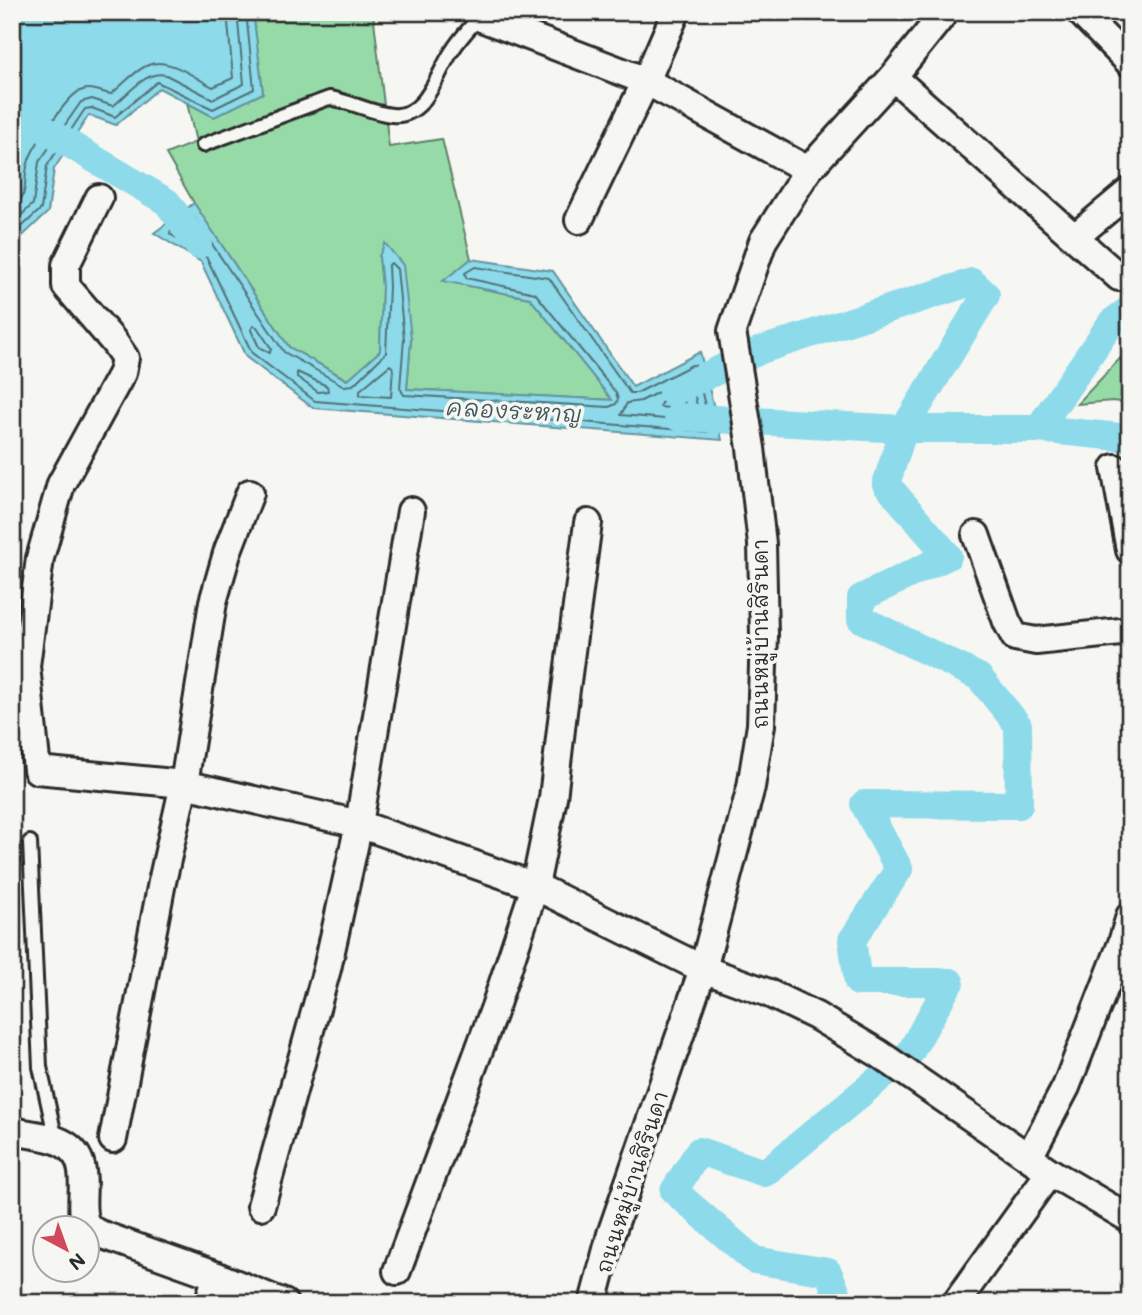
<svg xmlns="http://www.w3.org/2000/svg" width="1142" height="1315" viewBox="0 0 1142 1315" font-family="Mali,'Playpen Sans Thai',sans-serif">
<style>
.green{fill:#96dba7;stroke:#608369;stroke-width:2}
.water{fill:#8cdaea;stroke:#65949e;stroke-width:2}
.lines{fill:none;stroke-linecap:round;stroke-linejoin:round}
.shore{stroke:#527177;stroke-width:2}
.canal{stroke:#8cdaea;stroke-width:28}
.lane-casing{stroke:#2b2b2b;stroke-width:18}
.street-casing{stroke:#2b2b2b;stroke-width:32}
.lane{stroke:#f6f6f2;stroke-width:12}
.street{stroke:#f6f6f2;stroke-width:26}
.labels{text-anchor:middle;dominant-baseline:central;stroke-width:7;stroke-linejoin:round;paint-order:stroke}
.street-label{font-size:21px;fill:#2b2b2b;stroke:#f6f6f2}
.water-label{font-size:23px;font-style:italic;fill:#43575b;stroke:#f6f6f2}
</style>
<rect width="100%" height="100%" fill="#f6f6f2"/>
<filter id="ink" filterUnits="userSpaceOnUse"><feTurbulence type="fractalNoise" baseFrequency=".0143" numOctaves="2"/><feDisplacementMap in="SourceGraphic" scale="14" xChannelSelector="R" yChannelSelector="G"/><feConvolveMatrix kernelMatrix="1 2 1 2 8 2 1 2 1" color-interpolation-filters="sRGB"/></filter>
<g filter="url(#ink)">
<g class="green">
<polygon points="253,12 373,12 389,147 442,139 471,259 444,281 530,298 613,400 407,389 411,339 379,256 382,286 380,351 348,380 289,347 194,203 166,154 196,142 187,103 214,117 263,93"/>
<polygon points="1130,348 1130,403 1112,401 1077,404"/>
</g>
<g class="water">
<polygon points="12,12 253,12 263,93 214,117 159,88 116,125 89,115 54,169 48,212 12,246"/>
<polygon points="194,203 289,347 347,380 380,351 382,286 379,256 385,243 403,265 411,339 407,389 612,400 530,298 443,281 471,259 553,271 633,387 700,352 722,440 313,408 246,357 201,262 154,233"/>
</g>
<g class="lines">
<g class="shore">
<path d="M 12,210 C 32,191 21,182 29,160 C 33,147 68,95 80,91 C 91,86 100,92 111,94 C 123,85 133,72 146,66 C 167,55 195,78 213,87 L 233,78 L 227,12"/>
<polygon points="190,216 194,217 284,352 344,386 353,385 386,353 389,287 388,266 391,263 397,269 404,339 400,388 404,395 609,407 616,404 618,399 616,393 535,293 466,278 465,273 475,267 549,278 630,393 637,393 692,365 695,365 711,430 708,432 315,401 252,353 207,258 170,234 171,229"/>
<path d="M 12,224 L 33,204 L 39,162 L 81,102 L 92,99 L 113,106 C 128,95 146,69 166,75 L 213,99 L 244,84 L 237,12"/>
<polyline points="12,236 41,209 47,166 85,109 92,108 115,117 157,82 213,109 254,89 246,12"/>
<polygon points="253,326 257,327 271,348 270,353 259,347 251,330"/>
<polygon points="390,365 393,368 391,397 360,395 360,390"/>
<polygon points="297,372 327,386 328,391 318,392 297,377"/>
<polygon points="688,377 691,380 700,418 698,422 621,415 627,403 641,401"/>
<polygon points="681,393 684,396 685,410 660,407 661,403"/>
</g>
<g class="canal">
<polyline points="37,125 167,202 198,245"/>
<polyline points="672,392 761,350 972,282 986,295 904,429 886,484 948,556 861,598 861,619 979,677 1018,725 1019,805 864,804 899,869 852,940 858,982 950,982 910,1053 765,1173 699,1151 674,1191 754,1260 828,1272 841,1303"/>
<polyline points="678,417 904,429 1038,429 1130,438"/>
<polyline points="1038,429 1112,322 1130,309"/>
</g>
<defs>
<g id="lane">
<path d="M 203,145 L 329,98 C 350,101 371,113 392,115 C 426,119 437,73 452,51 C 459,39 470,28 479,17"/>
<polyline points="30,842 40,1067 56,1140"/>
</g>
<g id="street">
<polyline points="480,12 479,17 646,81 808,170"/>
<polyline points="1080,12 1130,63"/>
<polyline points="893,77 1119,277"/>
<polyline points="99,198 66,265 66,286 114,342 125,358 122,373 61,484 40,558 26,666 37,770 184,784 359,824 535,886 703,969 766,992 816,1016 878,1053 1050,1172 1130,1219"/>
<polyline points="579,220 646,81 676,12"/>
<polyline points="1075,237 1130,191"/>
<polyline points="1115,468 1130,550"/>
<polyline points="976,535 1007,622 1015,637 1036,641 1130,631"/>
<path d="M 12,1131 C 26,1134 42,1135 56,1140 C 102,1157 71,1207 88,1226 C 90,1229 94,1231 97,1233 L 217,1276 L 284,1303"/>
<polyline points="113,1139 162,882 184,784 213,602 228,550 250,493"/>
<polyline points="1029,1157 1066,1087 1122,943 1130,916"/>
<polyline points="261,1206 327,969 359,824 411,511"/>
<polyline points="397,1271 495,1007 535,886 553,798 563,712 588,523"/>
<polyline points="208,1303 217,1276"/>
<polyline points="593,1303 611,1234 703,969 751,787 761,725 764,635 762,544 751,448 732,331 763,241 808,170 893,77 945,12"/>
<polyline points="956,1303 1050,1172"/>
</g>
</defs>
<use href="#lane" class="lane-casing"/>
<use href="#street" class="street-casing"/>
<use href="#lane" class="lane"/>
<use href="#street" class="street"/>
</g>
</g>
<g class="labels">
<g class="street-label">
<text transform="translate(759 634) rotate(-90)">ถนนหมู่บ้านสิรินดา</text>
<text transform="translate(631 1182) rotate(-72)">ถนนหมู่บ้านสิรินดา</text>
</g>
<g class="water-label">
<text transform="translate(514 410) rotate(3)">คลองระหาญ</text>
</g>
</g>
<rect width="1142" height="1315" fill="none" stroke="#f6f6f2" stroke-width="42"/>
<rect x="21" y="21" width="1100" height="1273" fill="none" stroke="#2b2b2b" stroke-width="2.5" filter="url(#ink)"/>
<g transform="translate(66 1249) rotate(139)"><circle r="33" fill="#f6f6f2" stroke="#a5a5a2" stroke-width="2"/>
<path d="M0-5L12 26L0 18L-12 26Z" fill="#d1495b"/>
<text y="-10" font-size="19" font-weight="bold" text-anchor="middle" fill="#2b2b2b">N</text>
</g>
</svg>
